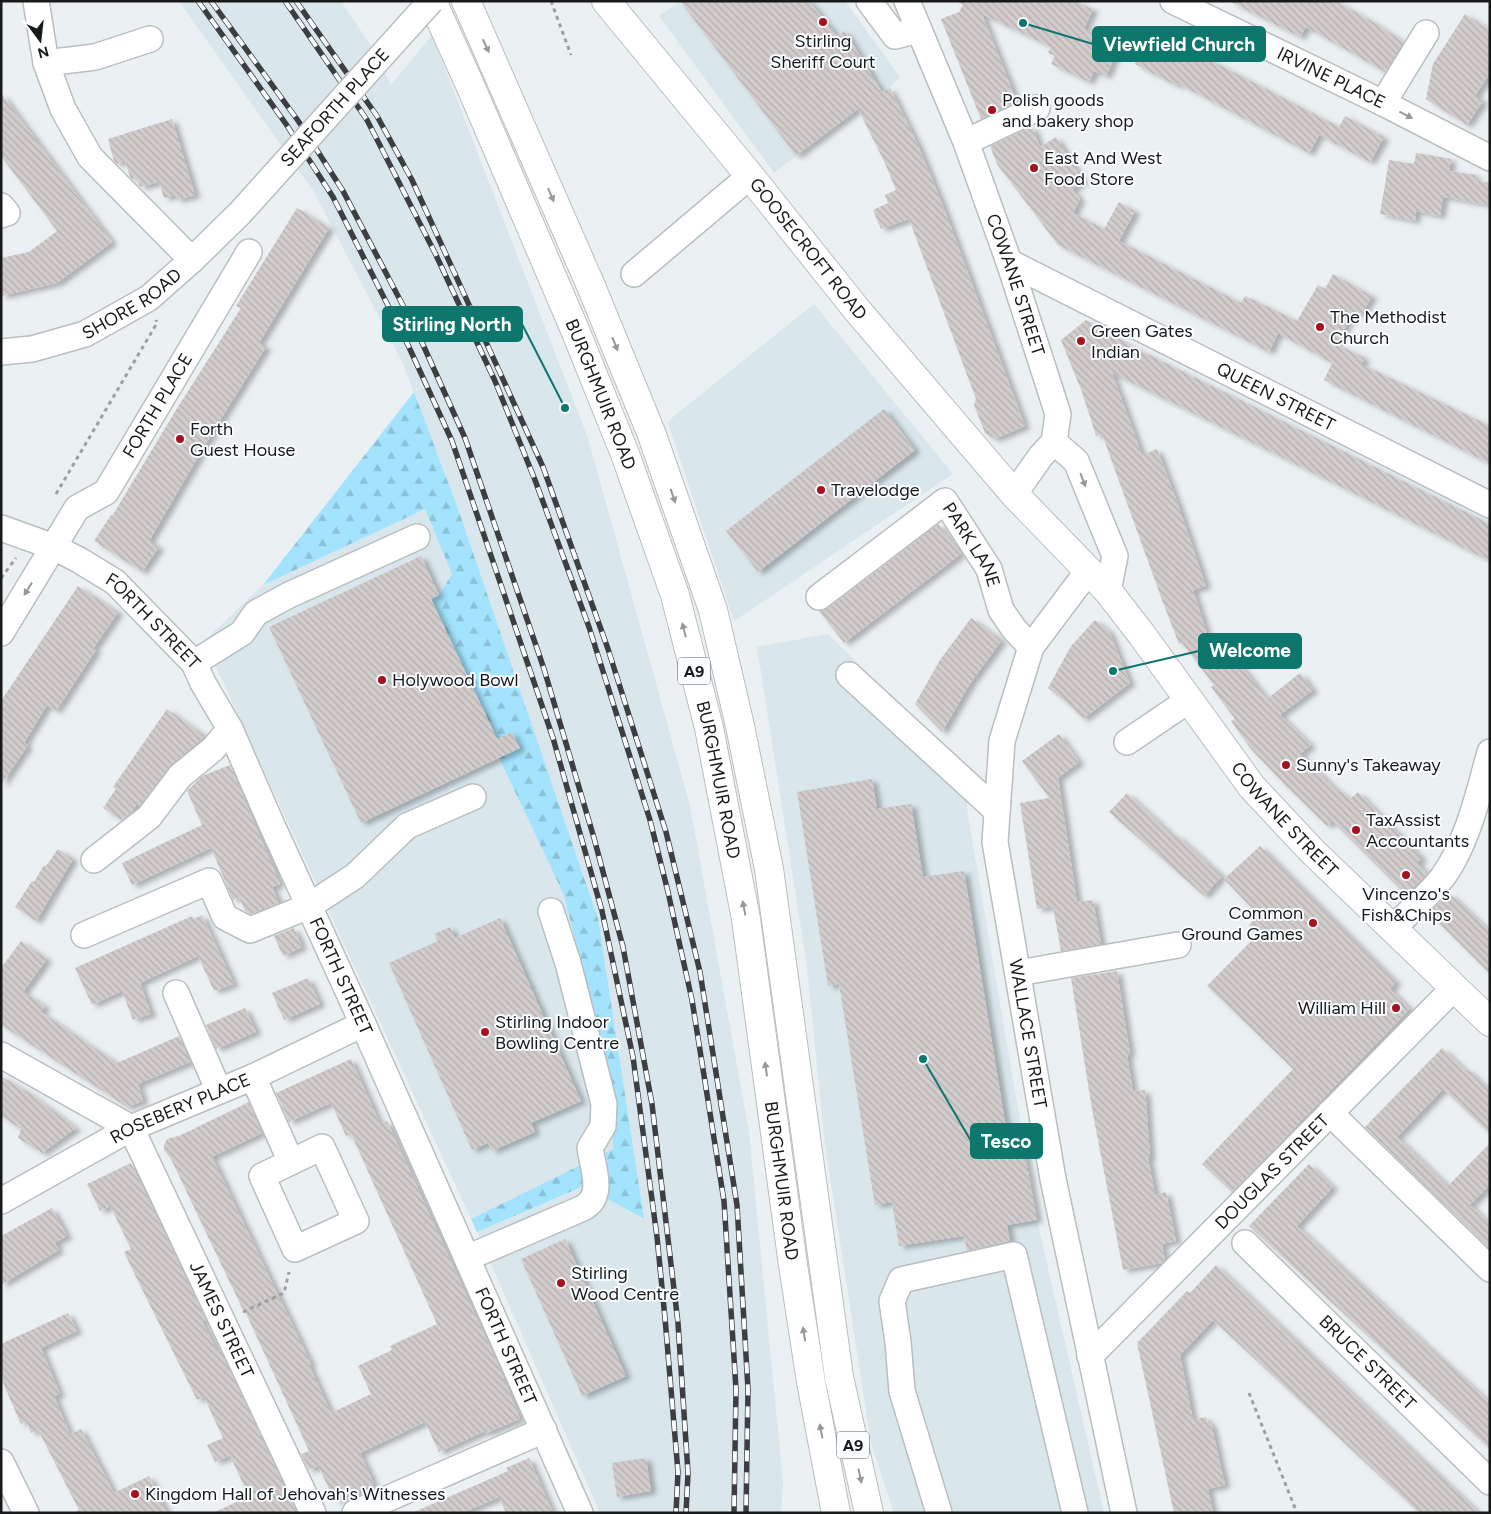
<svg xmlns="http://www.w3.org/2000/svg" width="1491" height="1514" viewBox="0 0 1491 1514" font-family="Figtree,sans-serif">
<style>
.built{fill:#d9e6ec}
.forest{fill:url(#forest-firs)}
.building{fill:url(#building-back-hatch);filter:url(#shadow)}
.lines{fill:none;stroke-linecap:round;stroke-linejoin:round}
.minor-casing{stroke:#b9bec1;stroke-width:28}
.major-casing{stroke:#b9bec1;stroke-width:30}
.path{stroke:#9ca0a2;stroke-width:3;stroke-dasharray:4 4;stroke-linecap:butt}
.minor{stroke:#fff;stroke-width:25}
.major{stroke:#fff;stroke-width:28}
.rail-casing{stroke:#3c3e3f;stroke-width:5.5}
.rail{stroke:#fafdff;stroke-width:4;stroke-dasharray:11;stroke-linecap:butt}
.minor-bridge-casing{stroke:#b9bec1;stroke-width:28;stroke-linecap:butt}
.minor-bridge{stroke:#fff;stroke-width:25}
.oneway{fill:#979898}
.poi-dot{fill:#a7101f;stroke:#fafdff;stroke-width:2}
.labels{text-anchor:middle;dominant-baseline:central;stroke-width:4;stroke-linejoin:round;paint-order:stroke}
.shield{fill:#fafdff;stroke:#5c5e5f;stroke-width:1}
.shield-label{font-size:16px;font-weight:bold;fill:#181a1a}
.poi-label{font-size:18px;fill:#181a1a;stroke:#fafdff;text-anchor:start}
.street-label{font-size:18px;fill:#181a1a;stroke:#fafdff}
.leader{fill:none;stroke:#0f766e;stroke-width:2}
.callout-dot{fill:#0f766e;stroke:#fafdff;stroke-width:2}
.callout{fill:#0f766e;stroke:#0f766e;stroke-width:2}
.callout-label{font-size:19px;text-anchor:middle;font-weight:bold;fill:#fff}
</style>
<defs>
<pattern id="forest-firs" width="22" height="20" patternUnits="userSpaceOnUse" patternTransform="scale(1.25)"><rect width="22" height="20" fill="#a3e3fd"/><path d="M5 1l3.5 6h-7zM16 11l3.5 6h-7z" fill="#8cc2d8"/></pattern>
<pattern id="building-back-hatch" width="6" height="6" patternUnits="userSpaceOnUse" patternTransform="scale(1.25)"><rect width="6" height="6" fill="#d2cccc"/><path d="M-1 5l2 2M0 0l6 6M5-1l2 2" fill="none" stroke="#b4afaf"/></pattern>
<filter id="shadow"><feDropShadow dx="5.5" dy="3" stdDeviation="2.5" flood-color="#0004"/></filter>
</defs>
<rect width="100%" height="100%" fill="#ebf0f3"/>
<g class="built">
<polygon points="179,1 341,1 371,46 391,85 432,35 588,438 690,806 749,1132 783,1482 781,1513 600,1513 477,1232 585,1186 643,1219 633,1149 458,509 402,361 314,192"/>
<polygon points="680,1 845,1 900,77 890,88 856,105 858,109 774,173 659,16"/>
<polygon points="814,304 953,474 734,621 668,423 673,417"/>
<polygon points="425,509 452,574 439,595 432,599 520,748 499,759 564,895 613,1091 613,1149 471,1219 204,641 263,585"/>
<polygon points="828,634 964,768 968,816 1037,1220 1104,1513 894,1513 871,1443 825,1144 807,967 757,647"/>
</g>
<polygon class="forest" points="414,392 458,509 598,919 644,1219 584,1186 477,1232 471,1219 613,1149 613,1091 564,895 499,758 520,748 497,739 431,599 439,595 452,574 425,509 263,585"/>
<g class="building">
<polygon points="680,1 809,1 837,36 845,31 882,92 890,88 918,145 943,206 1025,426 995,439 985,433 974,405 976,399 909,219 881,229 873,210 888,203 885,195 896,190 884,161 858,109 796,156"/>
<polygon points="956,1 1075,1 1093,9 1084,29 1120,45 1106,76 1094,71 1089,82 1051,64 1055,56 1048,53 1051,47 982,14 1017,102 981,119 941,19 959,12 963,5"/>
<polygon points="1229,1 1336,1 1373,22 1404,42 1385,72 1306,27 1300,37"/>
<polygon points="1465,14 1490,30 1490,73 1475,96 1483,101 1467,125 1426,99 1433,64"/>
<polygon points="1153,30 1339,127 1345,116 1384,137 1370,162 1319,135 1309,153 1179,84 1177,86 1135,64"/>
<polygon points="1,93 112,242 57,283 1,296 1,258 29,252 57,231 1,156"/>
<polygon points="172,119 195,195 177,200 176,195 164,198 159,182 140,187 137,178 132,179 130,177 125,161 117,164 114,161 108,139"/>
<polygon points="1032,126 1040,147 1056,137 1083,181 1072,189 1080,199 1073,213 1104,229 1119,202 1135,211 1119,241 1241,303 1245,296 1297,321 1318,285 1325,289 1333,274 1372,296 1361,315 1354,311 1336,344 1365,358 1361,364 1490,426 1490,464 1324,380 1332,363 1278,333 1269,352 1058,245 997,164 990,146"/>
<polygon points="1416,153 1451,159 1449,171 1476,175 1475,180 1490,183 1490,205 1443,197 1440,216 1416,211 1415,221 1380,214 1389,160 1414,164"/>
<polygon points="297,208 329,228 259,343 266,347 212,433 149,541 159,547 142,572 94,541 111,515 112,516 176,410 241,308 236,306"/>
<polygon points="1086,320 1123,341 1123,342 1490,524 1490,561 1112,373 1142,455 1157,449 1176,499 1206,586 1193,590 1213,652 1224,644 1267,699 1300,673 1313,690 1280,715 1311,745 1300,754 1334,787 1350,799 1358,792 1422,858 1417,863 1427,874 1406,895 1332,821 1327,826 1283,783 1251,749 1231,721 1235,719 1211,687 1214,685 1182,643 1179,644 1162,600 1102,434 1096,436 1082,392 1061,340"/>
<polygon points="884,409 915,450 758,572 726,531"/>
<polygon points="938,524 961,554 844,643 819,611 828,608"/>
<polygon points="421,556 439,595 431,599 497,739 512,732 520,748 361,823 269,627"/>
<polygon points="78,586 118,612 93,649 96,650 56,711 47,705 24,743 28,745 1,785 1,701"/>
<polygon points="971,618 1002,640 971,682 942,732 915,704 940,660"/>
<polygon points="1095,620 1109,631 1130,683 1083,719 1066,702 1048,688 1071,646"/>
<polygon points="167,709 205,736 171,765 140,806 137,804 131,813 121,820 103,808 116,789 113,787"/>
<polygon points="1059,734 1079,762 1058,778 1077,902 1093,900 1101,944 1061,951 1053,907 1037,909 1020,803 1049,798 1022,761"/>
<polygon points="230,765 280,884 272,887 279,903 251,914 245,911 239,897 233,900 211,848 132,885 122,863 202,825 187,791 202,776"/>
<polygon points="872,779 877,809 911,804 923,877 964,871 1007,1134 1021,1132 1037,1220 1007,1225 1010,1241 967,1251 964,1236 899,1246 892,1202 875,1205 839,984 828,986 797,792"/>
<polygon points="1127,793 1175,837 1177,835 1222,876 1204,896 1109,812"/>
<polygon points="1260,846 1396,982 1390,989 1410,1009 1232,1192 1202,1164 1293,1069 1207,986 1258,934 1249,925 1258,915 1224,879"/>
<polygon points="58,849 73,859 36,921 15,907 32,881 34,882 44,865 46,866"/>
<polygon points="1450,894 1490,932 1490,974 1429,913 1447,895 1448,896"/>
<polygon points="202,915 234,984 214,991 198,956 140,983 151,1014 133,1020 122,991 92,1005 75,968 192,916 194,919"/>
<polygon points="500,918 581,1101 531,1123 535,1132 492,1151 488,1143 472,1150 389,963 438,941 434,934 450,927 455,938"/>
<polygon points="294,928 302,947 283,956 274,936"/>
<polygon points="21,941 47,959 23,992 45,1006 41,1012 117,1063 179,1036 190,1062 138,1084 143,1101 127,1107 1,1025 1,968"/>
<polygon points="1117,971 1130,1054 1127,1055 1133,1091 1145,1090 1146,1100 1150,1158 1148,1158 1155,1195 1166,1192 1176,1241 1162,1244 1165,1260 1162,1263 1123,1270 1092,1109 1071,978"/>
<polygon points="308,978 320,1004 284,1020 272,993"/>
<polygon points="245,1008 256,1032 216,1049 206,1025"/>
<polygon points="1442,1048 1466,1071 1467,1069 1490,1091 1490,1134 1443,1089 1397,1137 1448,1186 1490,1143 1490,1185 1470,1205 1490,1224 1490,1249 1365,1127"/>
<polygon points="351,1059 380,1124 387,1121 500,1369 520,1419 486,1433 485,1431 439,1452 425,1422 360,1453 374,1484 335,1501 318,1466 309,1470 301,1454 309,1451 244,1309 243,1310 171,1159 164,1150 164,1145 167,1139 179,1136 249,1102 262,1133 212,1157 311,1364 309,1365 331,1413 371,1394 358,1366 392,1350 390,1346 437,1324 351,1134 346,1136 331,1103 289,1122 276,1093"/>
<polygon points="1,1076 31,1094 76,1128 42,1153 18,1138 21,1129 1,1116"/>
<polygon points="131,1163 206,1320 202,1321 218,1353 221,1351 297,1513 213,1513 249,1496 230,1456 215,1462 207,1445 223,1438 204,1397 197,1400 137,1279 124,1252 131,1249 110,1206 100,1211 87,1184"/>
<polygon points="1309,1164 1333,1187 1297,1226 1490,1403 1490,1449 1249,1226"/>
<polygon points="52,1208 67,1236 55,1243 59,1250 1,1285 1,1236"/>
<polygon points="565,1239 626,1376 582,1396 521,1259"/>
<polygon points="1216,1265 1271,1317 1479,1513 1419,1513 1213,1320 1180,1355 1193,1420 1206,1417 1208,1423 1211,1423 1225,1485 1208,1489 1213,1513 1174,1513 1137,1343 1187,1291 1190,1293"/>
<polygon points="68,1313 77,1331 41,1348 60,1394 54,1396 70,1434 81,1429 114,1493 149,1476 167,1513 73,1513 79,1510 38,1430 31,1433 26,1421 21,1424 1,1378 1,1344"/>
<polygon points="529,1458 553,1513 506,1513 499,1497 463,1513 412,1513 508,1471 506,1468"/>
<polygon points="646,1458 651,1491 617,1497 612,1463"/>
</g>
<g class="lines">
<defs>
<g id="minor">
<polyline points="36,1 46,63 63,109 90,157 192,260"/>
<polyline points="869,1 895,36 919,30"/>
<path id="s1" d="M 907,1 L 966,142 L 1009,262 L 1058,414 L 1054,442 L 1041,456 L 1014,494"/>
<path id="s2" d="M 1173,1 L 1383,103 L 1490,158"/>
<polyline points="46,63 95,57 150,39"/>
<polyline points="1383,103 1426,33"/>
<polyline points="966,142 1037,108"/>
<polyline points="1,206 7,213 1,215"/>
<path id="s3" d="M 1009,262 L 1490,505"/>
<polyline points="634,274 750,176"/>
<path id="s4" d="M 1,352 L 32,349 L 85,334 L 149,298 L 192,260 L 240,213"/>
<polyline points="1054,442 1076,461 1115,556 1108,591"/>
<path id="s5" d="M 1,528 L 54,547 L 79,560 L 115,582 L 194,663 L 203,683 L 230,729 L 271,823 L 363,1024 L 580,1513"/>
<path id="s6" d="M 1088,571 L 1031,647 L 1002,741 L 995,842 L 1053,1179 L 1124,1513"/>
<path id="s7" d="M 819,597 L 945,501 L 989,569 L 1001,610 L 1014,629 L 1031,647"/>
<path id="s8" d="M 1,633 L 77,508 L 106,492 L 249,252"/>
<polyline points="194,663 242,633 256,613 289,595 417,537"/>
<polyline points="849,675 997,811"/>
<polyline points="1127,742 1189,700"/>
<polyline points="94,860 149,817 180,776 213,749 230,729"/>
<path d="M 1393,928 C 1408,913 1429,895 1442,878 C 1467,845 1479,792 1490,752"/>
<polyline points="84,935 209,881 225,917 250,930 309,906 355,876 407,826 473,797"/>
<polyline points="1018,973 1178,945"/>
<polyline points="176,993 219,1091"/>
<path id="s9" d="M 1,1055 L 131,1128 L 313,1513"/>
<polyline points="253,1077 291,1162"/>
<polyline points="1330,1113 1490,1269"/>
<polygon points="322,1147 356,1221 295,1249 262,1176"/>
<path id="s10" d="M 1,1201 L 131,1128 L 253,1077 L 363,1024"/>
<path id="s11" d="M 1245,1243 L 1490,1482"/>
<path d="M 467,1258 L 583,1208 C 605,1196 593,1169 590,1148 L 603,1126 L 604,1104 L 568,963 L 551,911"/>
<path id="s12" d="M 1090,1356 L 1454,988"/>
<polyline points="1,1462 26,1513"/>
<polyline points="355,1513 544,1430"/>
<polyline points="939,1513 902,1391 898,1342 892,1301 901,1280 1014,1255 1075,1513"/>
</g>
<g id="major">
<path id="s13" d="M 432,1 L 470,85 L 575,330 L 625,454 L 675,595 L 709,728 L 746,919 L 793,1265 L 811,1382 L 836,1513"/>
<polyline points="466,1 591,286 652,435 713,610 740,726 769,869 839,1377 869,1513"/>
<path id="s14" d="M 606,1 L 750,176 L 857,310 L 1014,494 L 1108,591 L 1142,635 L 1252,787 L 1312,851 L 1490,1022"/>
</g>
</defs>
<use href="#minor" class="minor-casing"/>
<use href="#major" class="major-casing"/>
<g class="path">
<polyline points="551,1 571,55"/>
<polyline points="56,494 157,323 156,320"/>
<polyline points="1,578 16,558"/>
<polyline points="243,1312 284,1293 289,1272"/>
<polyline points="1249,1393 1297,1513"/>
</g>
<use href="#minor" class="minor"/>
<use href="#major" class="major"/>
<defs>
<g id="rail">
<polyline points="198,1 286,124 333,197 408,345 452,441 553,738 602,911 633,1057 657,1237 665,1318 678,1472 676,1513"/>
<polyline points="211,1 299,122 343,191 420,338 465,438 544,669 594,838 623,947 652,1104 678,1323 688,1473 686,1513"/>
<polyline points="285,1 367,120 435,253 495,381 535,480 589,627 650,820 668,892 692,1000 724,1201 736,1389 734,1513"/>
<polyline points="296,1 377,116 412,180 543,467 608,649 666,832 700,972 737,1205 748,1389 746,1513"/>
</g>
</defs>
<use href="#rail" class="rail-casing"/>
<use href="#rail" class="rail"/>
<defs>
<g id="minor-bridge">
<path id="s15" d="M 240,213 L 431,1"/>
</g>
</defs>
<use href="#minor-bridge" class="minor-bridge-casing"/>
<use href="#minor-bridge" class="minor-bridge"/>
</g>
<defs><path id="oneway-solid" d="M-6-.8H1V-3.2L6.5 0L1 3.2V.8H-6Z" transform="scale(1.25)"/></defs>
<g class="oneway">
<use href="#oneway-solid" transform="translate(486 46) rotate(65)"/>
<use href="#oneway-solid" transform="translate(1406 115) rotate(27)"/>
<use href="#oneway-solid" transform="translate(551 195) rotate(67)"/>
<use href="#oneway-solid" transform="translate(615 344) rotate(68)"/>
<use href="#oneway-solid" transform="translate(1083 480) rotate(69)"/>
<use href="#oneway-solid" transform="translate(673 496) rotate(71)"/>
<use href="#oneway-solid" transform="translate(28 589) rotate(122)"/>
<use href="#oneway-solid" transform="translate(684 630) rotate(-104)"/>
<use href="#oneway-solid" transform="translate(744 908) rotate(-101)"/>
<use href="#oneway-solid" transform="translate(766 1069) rotate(-98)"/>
<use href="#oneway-solid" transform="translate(804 1334) rotate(-99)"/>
<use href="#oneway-solid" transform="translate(821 1431) rotate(-101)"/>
<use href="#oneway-solid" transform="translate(860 1476) rotate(78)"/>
</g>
<g class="poi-dot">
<circle cx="823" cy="22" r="5"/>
<circle cx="992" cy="110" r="5"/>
<circle cx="1034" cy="168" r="5"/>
<circle cx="1320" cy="327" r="5"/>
<circle cx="1081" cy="341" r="5"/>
<circle cx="180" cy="439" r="5"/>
<circle cx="821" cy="490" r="5"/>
<circle cx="382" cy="680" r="5"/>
<circle cx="1286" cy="765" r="5"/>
<circle cx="1356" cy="830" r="5"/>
<circle cx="1406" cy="875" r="5"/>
<circle cx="1313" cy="923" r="5"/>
<circle cx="1396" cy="1008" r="5"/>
<circle cx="485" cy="1032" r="5"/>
<circle cx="561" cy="1283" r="5"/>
<circle cx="135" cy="1494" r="5"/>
</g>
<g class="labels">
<g class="shield">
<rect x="678" y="657.5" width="32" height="27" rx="4"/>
<rect x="837" y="1431.5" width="32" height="27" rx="4"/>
</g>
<g class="shield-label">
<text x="694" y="671">A9</text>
<text x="853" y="1445">A9</text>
</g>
<g class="poi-label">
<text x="823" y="41" text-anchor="middle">Stirling<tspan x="823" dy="21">Sheriff Court</tspan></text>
<text x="1002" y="100">Polish goods<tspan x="1002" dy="21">and bakery shop</tspan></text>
<text x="1044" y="158">East And West<tspan x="1044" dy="21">Food Store</tspan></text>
<text x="1330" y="317">The Methodist<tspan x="1330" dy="21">Church</tspan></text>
<text x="1091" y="331">Green Gates<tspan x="1091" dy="21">Indian</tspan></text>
<text x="190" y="429">Forth<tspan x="190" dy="21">Guest House</tspan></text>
<text x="831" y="490">Travelodge</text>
<text x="392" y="680">Holywood Bowl</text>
<text x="1296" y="765">Sunny's Takeaway</text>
<text x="1366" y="820">TaxAssist<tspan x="1366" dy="21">Accountants</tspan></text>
<text x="1406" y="894" text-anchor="middle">Vincenzo's<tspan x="1406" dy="21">Fish&amp;Chips</tspan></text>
<text x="1303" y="913" text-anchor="end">Common<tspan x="1303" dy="21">Ground Games</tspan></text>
<text x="1386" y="1008" text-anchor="end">William Hill</text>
<text x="495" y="1022">Stirling Indoor<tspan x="495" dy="21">Bowling Centre</tspan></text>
<text x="571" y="1273">Stirling<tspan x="571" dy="21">Wood Centre</tspan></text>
<text x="145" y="1494">Kingdom Hall of Jehovah's Witnesses</text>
</g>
<g class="street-label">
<text stroke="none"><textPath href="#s2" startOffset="176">IRVINE PLACE</textPath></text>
<text stroke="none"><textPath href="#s15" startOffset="142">SEAFORTH PLACE</textPath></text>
<text stroke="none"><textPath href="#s14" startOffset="320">GOOSECROFT ROAD</textPath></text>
<text stroke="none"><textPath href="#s1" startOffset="304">COWANE STREET</textPath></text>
<text stroke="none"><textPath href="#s4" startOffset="142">SHORE ROAD</textPath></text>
<text stroke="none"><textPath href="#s13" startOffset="428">BURGHMUIR ROAD</textPath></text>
<text stroke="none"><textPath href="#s3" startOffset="299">QUEEN STREET</textPath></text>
<text stroke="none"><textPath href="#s8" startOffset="280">FORTH PLACE</textPath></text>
<text stroke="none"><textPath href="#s7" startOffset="210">PARK LANE</textPath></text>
<text stroke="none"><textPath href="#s5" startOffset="181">FORTH STREET</textPath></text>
<text stroke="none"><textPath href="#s13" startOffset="832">BURGHMUIR ROAD</textPath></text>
<text stroke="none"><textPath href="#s14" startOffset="1064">COWANE STREET</textPath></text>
<text stroke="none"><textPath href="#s5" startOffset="586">FORTH STREET</textPath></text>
<text stroke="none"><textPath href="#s6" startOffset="489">WALLACE STREET</textPath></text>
<text stroke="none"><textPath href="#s10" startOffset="202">ROSEBERY PLACE</textPath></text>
<text stroke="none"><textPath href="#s12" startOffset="259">DOUGLAS STREET</textPath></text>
<text stroke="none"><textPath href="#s13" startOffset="1238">BURGHMUIR ROAD</textPath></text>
<text stroke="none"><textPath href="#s9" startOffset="361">JAMES STREET</textPath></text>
<text stroke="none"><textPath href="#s5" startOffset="991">FORTH STREET</textPath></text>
<text stroke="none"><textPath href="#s11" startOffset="171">BRUCE STREET</textPath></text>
</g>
</g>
<path class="leader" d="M1023 23L1093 44M565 408L522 324M1113 671L1199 651M923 1059L971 1141"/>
<g class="callout-dot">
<circle cx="1023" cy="23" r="5"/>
<circle cx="565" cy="408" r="5"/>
<circle cx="1113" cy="671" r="5"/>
<circle cx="923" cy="1059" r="5"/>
</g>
<g class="callout">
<rect x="1093" y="27" width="172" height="34" rx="5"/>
<rect x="383" y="307" width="139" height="34" rx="5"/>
<rect x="1199" y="634" width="102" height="34" rx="5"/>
<rect x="971" y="1124" width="71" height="34" rx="5"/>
</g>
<g class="callout-label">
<text x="1179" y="51">Viewfield Church</text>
<text x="452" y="331">Stirling North</text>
<text x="1250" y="657">Welcome</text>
<text x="1006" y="1148">Tesco</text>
</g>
<rect width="1491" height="1514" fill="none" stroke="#181a1a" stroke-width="5"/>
<g transform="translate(40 40) rotate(165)" stroke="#fafdff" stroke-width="4" paint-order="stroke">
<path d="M0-4L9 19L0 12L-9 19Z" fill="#181a1a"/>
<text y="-8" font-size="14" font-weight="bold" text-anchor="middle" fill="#181a1a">N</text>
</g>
</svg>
